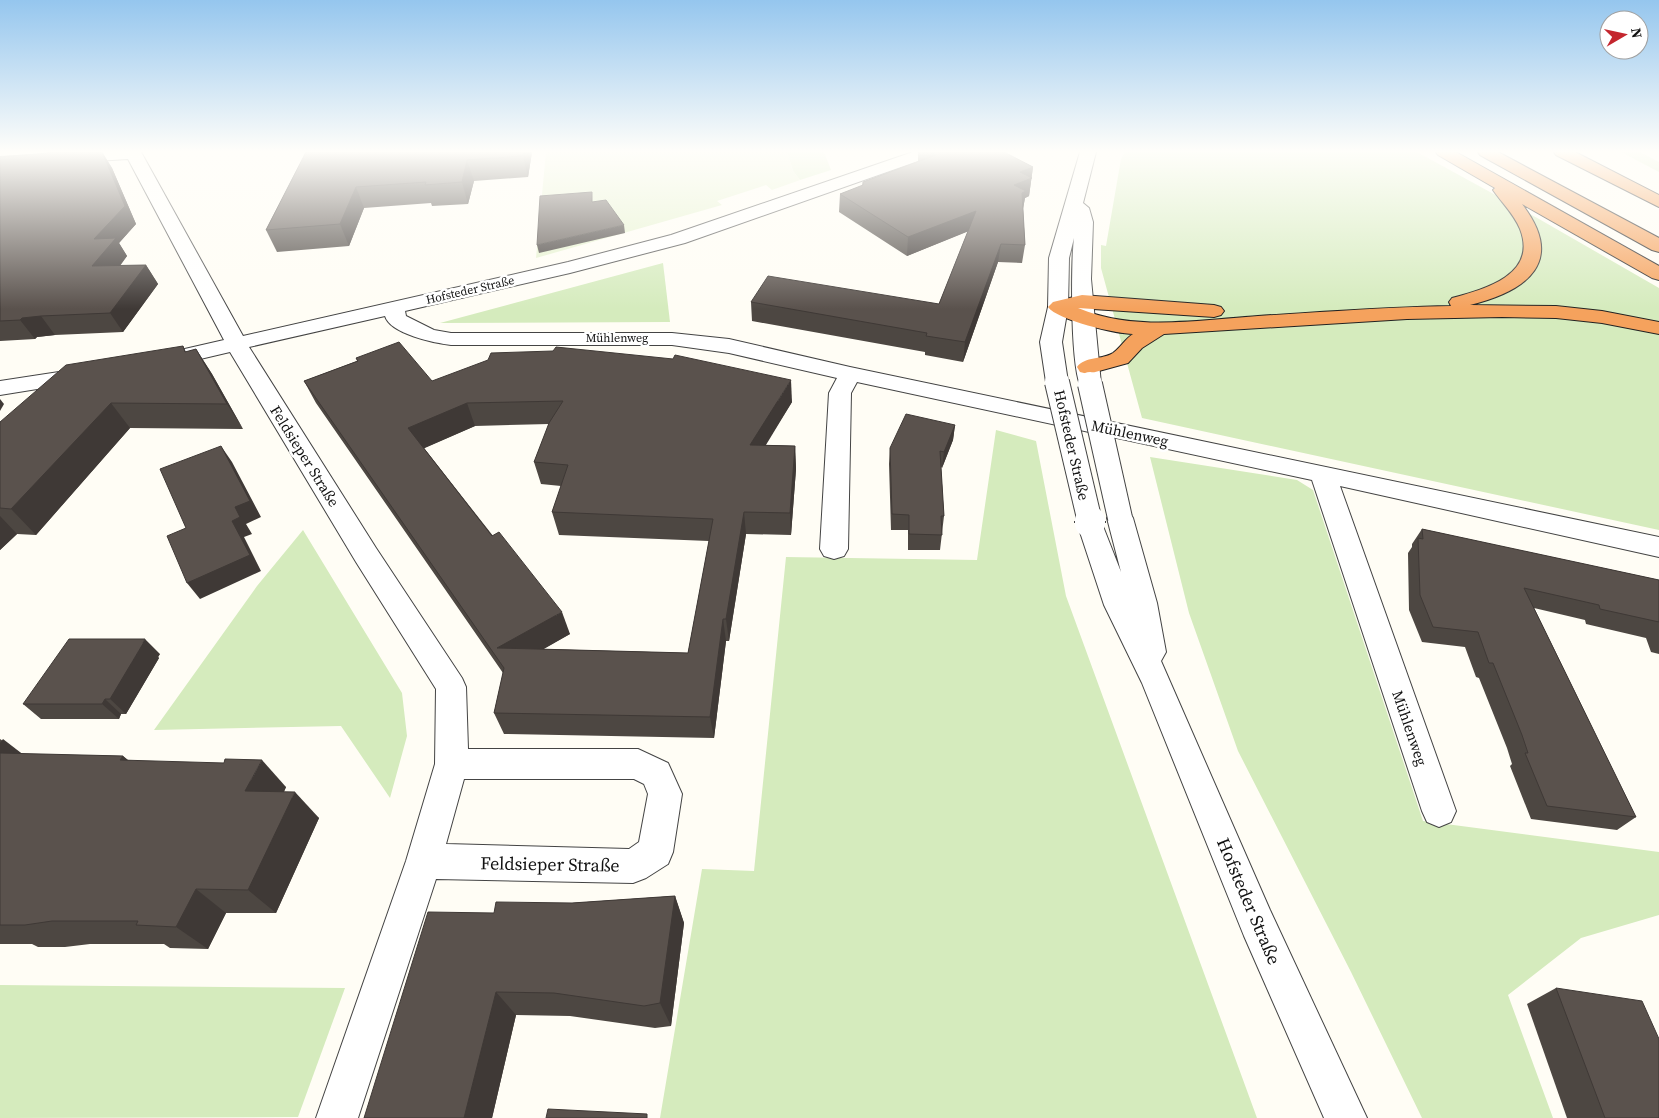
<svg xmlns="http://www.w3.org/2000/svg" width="1659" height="1118" viewBox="0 0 1659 1118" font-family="'Source Serif 4',serif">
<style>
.green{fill:#d5ebbd}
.pitch{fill:#e6f2cf}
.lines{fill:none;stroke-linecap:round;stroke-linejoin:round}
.minor-casing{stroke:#444;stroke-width:2}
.highway-casing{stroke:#222;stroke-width:2}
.minor{fill:#fff;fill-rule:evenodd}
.highway{fill:#f5a25d;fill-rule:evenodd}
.minor-bridge-far1-casing{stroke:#444;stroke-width:26;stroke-linecap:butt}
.minor-bridge-casing{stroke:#444;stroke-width:32;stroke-linecap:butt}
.minor-bridge-far1{stroke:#fff;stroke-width:24}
.minor-bridge{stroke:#fff;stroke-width:30}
.wall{fill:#4d4742;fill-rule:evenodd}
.shaded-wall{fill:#3f3936}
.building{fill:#5a524d;stroke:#3f3936;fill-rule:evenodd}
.labels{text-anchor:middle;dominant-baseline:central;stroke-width:5;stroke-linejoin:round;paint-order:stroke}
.far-street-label{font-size:12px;fill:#111;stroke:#fff}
.street-label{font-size:15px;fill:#111;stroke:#fff}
.near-street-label{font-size:18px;fill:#111;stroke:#fff}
</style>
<rect width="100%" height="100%" fill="#fffdf5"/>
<g class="green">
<polygon points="787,152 824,152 831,170 800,180 793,171"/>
<polygon points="1125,152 1417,152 1539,219 1659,288 1659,530 1142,418 1101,268 1101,245 1106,246 1121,159"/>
<polygon points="1621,152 1640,152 1659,162 1659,172"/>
<polygon points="663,263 670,322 440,323"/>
<polygon points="996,430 1036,441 1066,596 1257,1118 660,1118 702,869 754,871 786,557 977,560"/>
<polygon points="1150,457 1297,480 1313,490 1423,821 1659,852 1659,915 1581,938 1508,995 1553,1118 1422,1118 1351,972 1238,751 1189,613"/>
<polygon points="303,530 402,693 407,736 390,798 341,726 154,730 257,586"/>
<polygon points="0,985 345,988 298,1117 0,1118"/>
</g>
<polygon class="pitch" points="546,152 787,152 793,171 800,180 772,190 766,185 717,201 722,205 536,258"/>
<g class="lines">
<defs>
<g id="minor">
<path d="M 83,152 L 141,152 L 243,336 L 568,262 L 671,235 L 913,152 L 937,152 L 935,155 L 685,243 L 570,273 L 405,311 L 406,316 L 434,330 L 451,333 L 672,333 L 729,339 L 850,367 L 1659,537 L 1659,557 L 1340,486 L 1456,811 L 1451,822 L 1439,827 L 1427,822 L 1422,811 L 1312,480 L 857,382 L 851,393 L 848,549 L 844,556 L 834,559 L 824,556 L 820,549 L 829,393 L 837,378 L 729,353 L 672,345 L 451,345 C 435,343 390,334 385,316 L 249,347 L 376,548 L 462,678 L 466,687 L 468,749 L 638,749 L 668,763 L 682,794 L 673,852 L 668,864 L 646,878 L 633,883 L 436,879 L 358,1118 L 316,1118 L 406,861 L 435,764 L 436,689 L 356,562 L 230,352 L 162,368 L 154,366 L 151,361 L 154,356 L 224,340 L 128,159 L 0,167 L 0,157 ZM 464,779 L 634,779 L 644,784 L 648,794 L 639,842 L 629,849 L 446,844 Z"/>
<path d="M 1080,152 L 1096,152 L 1083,203 L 1089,208 L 1093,222 L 1091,279 L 1101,384 L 1098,389 L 1090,391 L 1082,389 C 1070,371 1071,263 1074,238 L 1069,258 L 1068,307 L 1062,342 L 1068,382 L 1065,387 L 1057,389 L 1049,387 L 1046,382 L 1040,342 L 1048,307 L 1049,258 Z"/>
<polygon points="85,368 93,370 96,375 93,380 0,395 0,381"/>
<polygon points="1120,509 1129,511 1133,518 1157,603 1166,652 1161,661 1270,910 1367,1118 1324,1118 1244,936 1142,683 1104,605 1077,523 1081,516 1090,513 1099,516 1121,572 1107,518 1111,511"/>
</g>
<g id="highway">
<path d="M 1436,152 L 1456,152 L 1659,266 L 1659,280 L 1652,278 L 1522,204 C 1566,261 1528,291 1470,305 L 1556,306 L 1602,311 L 1659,322 L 1659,334 L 1602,323 L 1556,318 L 1502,317 L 1407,319 L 1164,334 L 1142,348 L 1128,363 L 1088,374 L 1080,372 L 1077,367 C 1085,356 1102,360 1113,353 C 1121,347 1125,339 1133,334 C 1117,334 1057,320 1048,307 L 1053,302 L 1082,295 L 1214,305 L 1221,307 L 1224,311 L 1221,315 L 1214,317 L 1078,308 C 1134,332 1199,320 1258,316 C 1323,312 1387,307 1451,306 L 1449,302 L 1452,298 C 1485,289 1538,275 1520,229 C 1514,214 1502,203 1493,190 L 1495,188 L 1438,155 Z"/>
<polygon points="1478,152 1498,152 1659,238 1659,252 1652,250 1480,155"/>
<polygon points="1554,152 1575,152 1659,195 1659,207 1556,155"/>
</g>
</defs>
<use href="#minor" class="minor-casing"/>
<use href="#highway" class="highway-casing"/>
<use href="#minor" class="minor"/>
<use href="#highway" class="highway"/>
<defs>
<g id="minor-bridge-far1">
<polyline points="1057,382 1090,522"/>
<polyline points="1090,384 1120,518"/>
</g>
<polyline id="minor-bridge" points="1090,521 1090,523"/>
</defs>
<use href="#minor-bridge-far1" class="minor-bridge-far1-casing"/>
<use href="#minor-bridge" class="minor-bridge-casing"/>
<use href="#minor-bridge-far1" class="minor-bridge-far1"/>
<use href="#minor-bridge" class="minor-bridge"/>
</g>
<g class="wall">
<polygon points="40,152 102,152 112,168 136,224 119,243 127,256 120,266 146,265 158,284 123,332 55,335 37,337 35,339 0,341 0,157 47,154 46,152"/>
<polygon points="306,152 532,152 528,177 474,181 468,204 432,206 431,203 364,208 349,246 277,252 266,230"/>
<polygon points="918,152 1004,152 1033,167 1029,196 1025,198 1023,208 1025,245 1022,263 998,262 963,362 925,355 925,352 752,321 751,302 939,304 968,231 907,256 839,212 840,194 862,186 863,182 918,162"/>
<polygon points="183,346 186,352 196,349 212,374 243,429 130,428 36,535 17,534 0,550 0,422"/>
<path d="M 356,358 L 432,381 L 792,402 L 765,445 L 795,446 L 796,469 L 791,535 L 746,534 L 729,641 L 726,641 L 714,738 L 504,734 L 494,713 L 503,673 L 316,403 L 304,381 L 357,361 ZM 549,424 L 534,462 L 541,484 L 561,486 L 552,512 L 559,535 L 709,541 L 688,653 L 543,649 L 570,634 L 424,448 L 475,426 Z"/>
<polygon points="955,425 953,440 942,468 941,467 944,516 940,550 908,550 908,530 891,530 889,464 890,448"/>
<polygon points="1422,529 1659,580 1659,654 1651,652 1646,638 1586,624 1585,620 1534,608 1636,817 1617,830 1531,819 1510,766 1512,764 1507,748 1479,678 1476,677 1465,647 1422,642 1409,610 1408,553 1412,547 1412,544"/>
<polygon points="160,654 158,657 159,658 126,714 121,714 119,719 41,719 23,704"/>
<polygon points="0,739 22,754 123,756 128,760 286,787 284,792 319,818 276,913 226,913 208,949 170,948 164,944 90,944 65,947 38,947 32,944 0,944"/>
<polygon points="675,896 684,923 671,1026 655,1028 570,1016 516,1015 492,1118 364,1118 494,913 572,903"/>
<polygon points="1556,988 1659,1118 1567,1118 1527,1004"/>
</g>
<g class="shaded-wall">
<polygon points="102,152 112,168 136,224 119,243 127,256 104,285 92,266"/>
<polygon points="524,152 532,152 528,177 523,156"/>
<polygon points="467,160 474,181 468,204 462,182"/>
<polygon points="1033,167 1029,196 1025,198 1023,209 1014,185 1020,172"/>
<polygon points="356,187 364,208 349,246 340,224"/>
<polygon points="976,211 974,229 907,256 908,237"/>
<polygon points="624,225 625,233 539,253 537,245"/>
<polygon points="1001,244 998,262 963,362 965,342"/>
<polygon points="146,265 158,284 123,332 110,313"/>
<polygon points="41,316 55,335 37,337 35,339 20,320 22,318"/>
<polygon points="196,349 212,374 243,429 227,404"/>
<polygon points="791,380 792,402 752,468 750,445"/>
<polygon points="0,399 4,404 0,411"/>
<polygon points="111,403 130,428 36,535 11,509"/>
<polygon points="467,403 475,426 418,451 408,428"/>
<polygon points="955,425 953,440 942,468 944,452"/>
<polygon points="221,446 232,462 261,517 246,524 252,534 244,537 261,571 200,599 187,583 232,521 235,507"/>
<polygon points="795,446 796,469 791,535 790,513"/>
<polygon points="744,512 746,534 729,641 726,619"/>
<polygon points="0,516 17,534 0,550"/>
<polygon points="562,612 570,634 507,670 497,648"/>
<polygon points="723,619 726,641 714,738 710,717"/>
<polygon points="145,639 160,654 158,657 159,658 126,714 110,699"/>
<polygon points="105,699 121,714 119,719 102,704"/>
<polygon points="3,739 38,766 0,759 0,743"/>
<polygon points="123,756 154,783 120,760"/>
<polygon points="262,760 286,787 271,817 245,791"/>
<polygon points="295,792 319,818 276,913 248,890"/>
<polygon points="196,889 226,913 208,949 176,927"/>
<polygon points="675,896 684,923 671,1026 660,1003"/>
<polygon points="496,992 516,1015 492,1118 464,1118"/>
</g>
<g class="building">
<polygon points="48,152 102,152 125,206 94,239 116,238 92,266 146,265 110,313 41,316 22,318 20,320 0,321 0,157 49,153"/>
<polygon points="306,152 524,152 523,156 467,160 462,182 425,185 426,182 356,187 340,224 266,230"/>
<polygon points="930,152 1004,152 1033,167 1020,172 1032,178 1014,185 1026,191 1022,193 1025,245 1001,244 965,342 926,336 927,333 751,302 768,276 939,304 976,211 908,237 840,194 863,185 863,182 936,155"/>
<polygon points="592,192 592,202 606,200 624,225 537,245 540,196"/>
<path d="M 399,342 L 432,381 L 488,360 L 491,353 L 553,351 L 556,347 L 673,359 L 675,355 L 791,380 L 750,445 L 795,446 L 790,513 L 744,512 L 726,619 L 723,619 L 710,717 L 494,713 L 504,668 L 304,381 L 358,361 L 356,358 ZM 563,401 L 549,423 L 534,462 L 568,465 L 552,512 L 713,519 L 688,653 L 497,648 L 562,612 L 499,532 L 492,536 L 408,428 L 467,403 Z"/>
<polygon points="183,346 185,352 196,349 227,404 111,403 11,509 0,508 0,422 66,365"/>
<polygon points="906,414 955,425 944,452 940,451 944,516 941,516 942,535 909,534 909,515 892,514 890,448"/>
<polygon points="221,446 250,501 235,507 240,517 232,521 250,555 187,583 167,536 186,528 160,469"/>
<polygon points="1422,529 1659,580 1659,622 1600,609 1599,605 1524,588 1636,817 1547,806 1525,753 1528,753 1522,735 1493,663 1489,663 1478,632 1433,627 1420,595 1418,538 1423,539"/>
<polygon points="69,639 145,639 143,643 144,642 110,699 105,699 102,704 23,704"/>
<polygon points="0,753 123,756 120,760 224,763 225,759 262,760 245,791 295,792 248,890 196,889 176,927 136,925 138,921 52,921 25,925 0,925"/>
<polygon points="675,896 660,1003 644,1006 554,993 496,992 464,1118 364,1118 428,912 494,913 496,902 572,903"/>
<polygon points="1556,988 1642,1001 1659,1039 1659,1118 1605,1118"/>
<polygon points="548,1109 647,1114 647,1118 546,1118"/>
</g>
<linearGradient id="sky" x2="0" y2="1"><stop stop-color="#95c6ee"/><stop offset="0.49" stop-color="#fffefa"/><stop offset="1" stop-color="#fffefa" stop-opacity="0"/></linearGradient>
<rect width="1659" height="309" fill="url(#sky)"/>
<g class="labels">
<g class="far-street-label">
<text transform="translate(470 290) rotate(-13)">Hofsteder Straße</text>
<text x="617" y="338">Mühlenweg</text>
</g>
<g class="street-label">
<text transform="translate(1130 433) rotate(12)">Mühlenweg</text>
<text transform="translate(1072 445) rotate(77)">Hofsteder Straße</text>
<text transform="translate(305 456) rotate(58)">Feldsieper Straße</text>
<text transform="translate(1410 728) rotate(71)">Mühlenweg</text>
</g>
<g class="near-street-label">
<text transform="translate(550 864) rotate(1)">Feldsieper Straße</text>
<text transform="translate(1249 901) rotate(67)">Hofsteder Straße</text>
</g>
</g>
<g transform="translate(1624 35) rotate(81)"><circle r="24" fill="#ffffff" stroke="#a0a0a0"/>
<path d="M0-4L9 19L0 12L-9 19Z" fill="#c4262e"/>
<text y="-8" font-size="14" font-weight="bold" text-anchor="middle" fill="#111111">N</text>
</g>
</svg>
